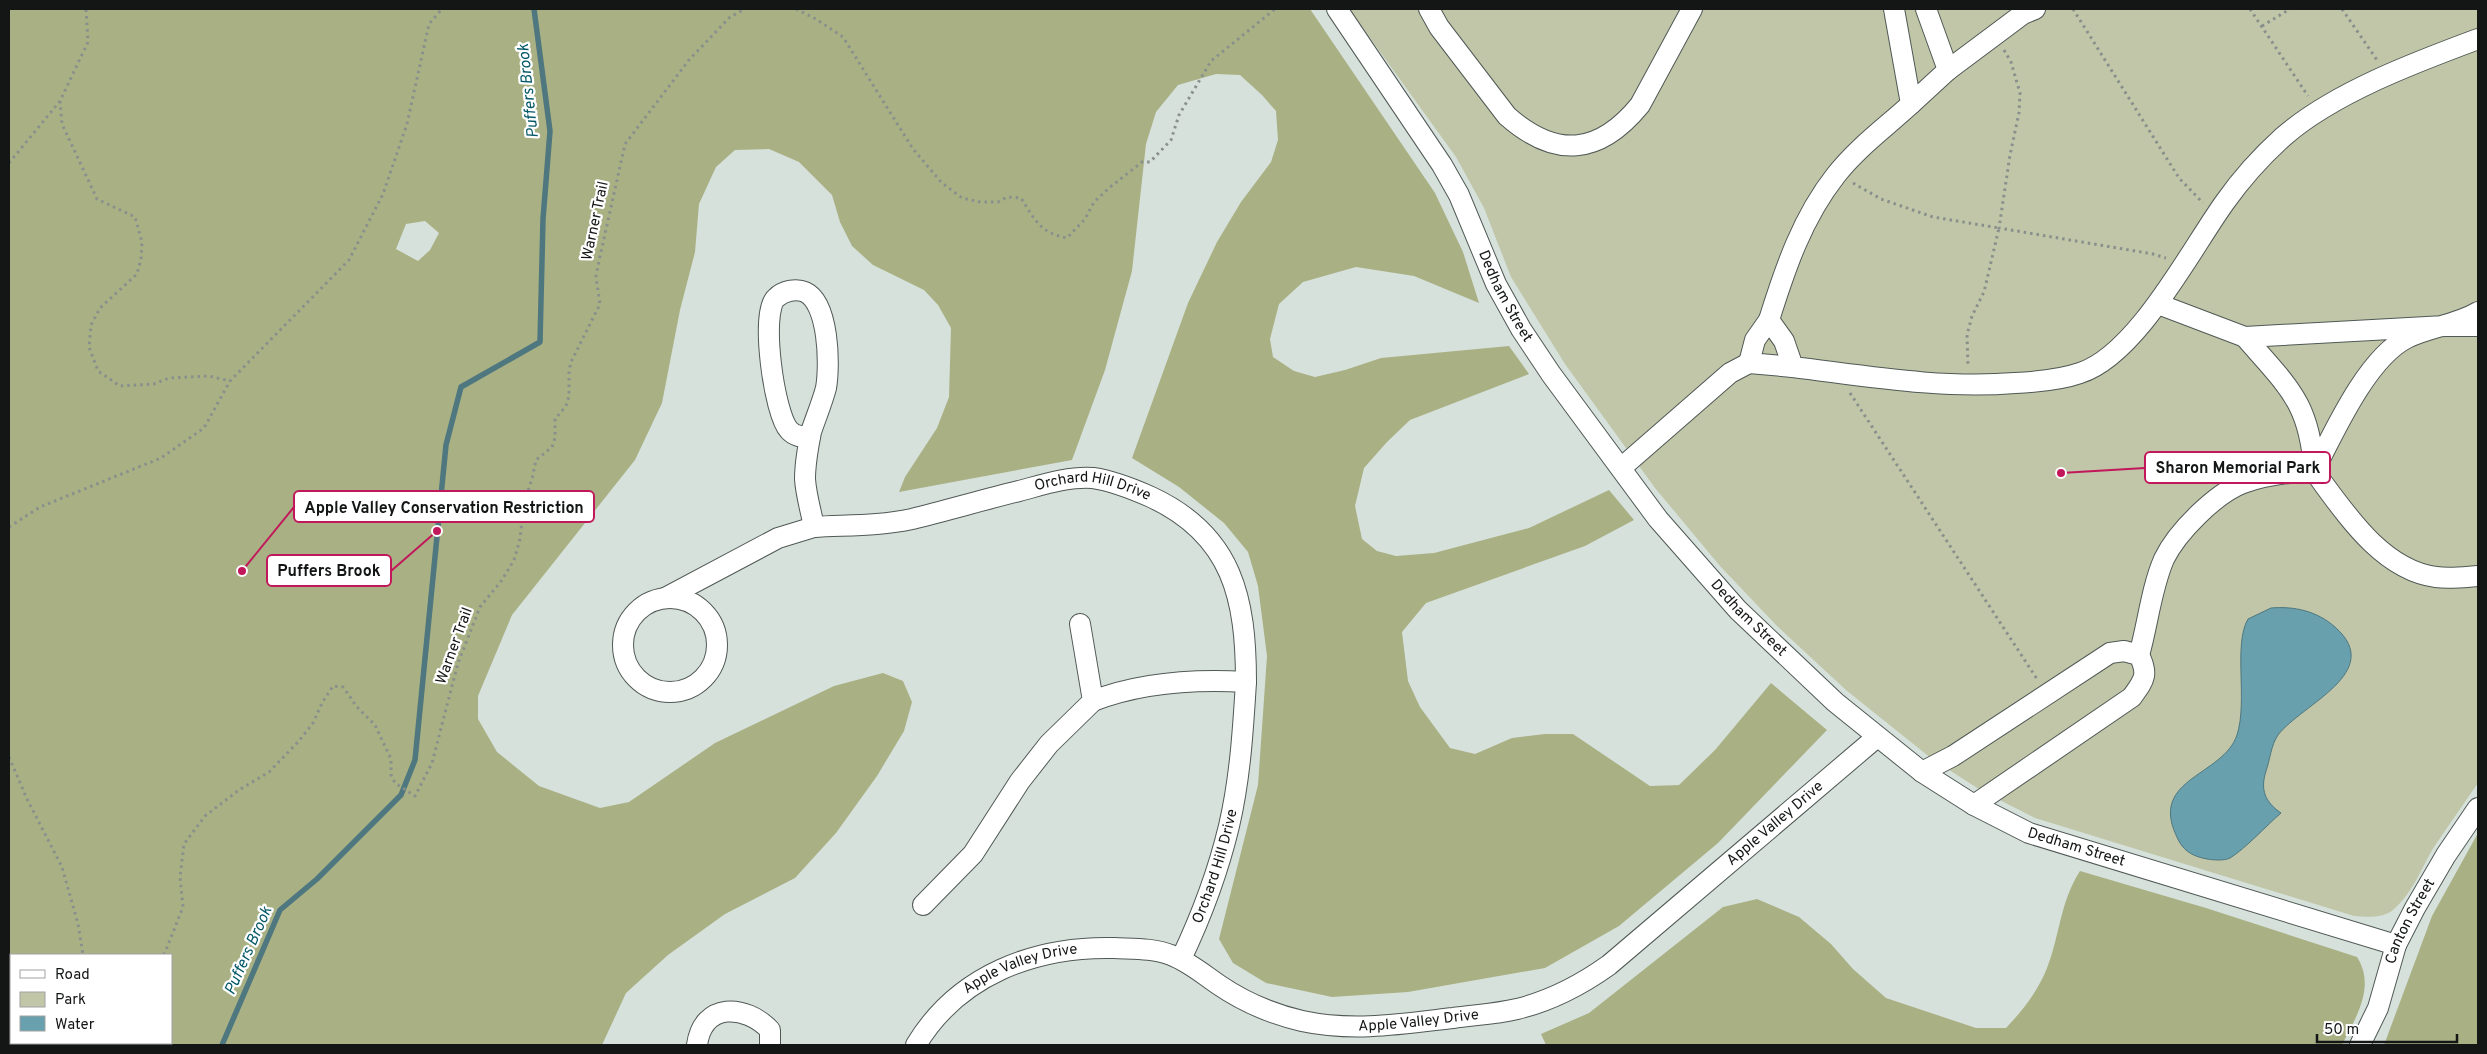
<svg xmlns="http://www.w3.org/2000/svg" width="2487" height="1054" viewBox="0 0 2487 1054" font-family="Overpass,sans-serif">
<style>
.green{fill:#c0c6a7}
.forest{fill:#a9b184;fill-rule:evenodd}
.water{fill:#68a0ad;stroke:#4e777f}
.lines{fill:none;stroke-linecap:round;stroke-linejoin:round}
.stream{stroke:#4e777f;stroke-width:5.5}
.minor-casing{stroke:#505955;stroke-width:22}
.path{stroke:#89908c;stroke-width:3;stroke-dasharray:2.5 4;stroke-linecap:butt}
.minor{stroke:#fff;stroke-width:20}
.labels{text-anchor:middle;dominant-baseline:central;stroke-width:4.5;stroke-linejoin:round;paint-order:stroke}
.street-label{font-size:15px;fill:#131614;stroke:#fff}
.water-label{font-size:16px;font-style:italic;fill:#065968;stroke:#fff}
.leader{fill:none;stroke:#c2185b;stroke-width:2}
.callout-dot{fill:#c2185b;stroke:#fff;stroke-width:2}
.callout{fill:#fff;stroke:#c2185b;stroke-width:2}
.callout-label{font-size:16px;text-anchor:middle;font-weight:bold;fill:#131614}
</style>
<rect width="100%" height="100%" fill="#d7e1dc"/>
<path class="green" d="M 1349,9 L 2478,9 L 2478,783 C 2463,805 2448,826 2434,847 C 2422,867 2412,894 2394,909 C 2383,919 2367,917 2354,916 L 2035,818 L 1982,791 L 1932,759 L 1846,690 L 1777,626 L 1720,566 L 1655,488 L 1565,364 L 1511,277 L 1484,208 L 1456,157 Z"/>
<g class="forest">
<path d="M 9,9 L 1310,9 L 1435,193 L 1463,252 L 1479,303 L 1414,276 L 1356,267 L 1303,282 L 1279,304 L 1270,339 L 1273,357 L 1294,371 L 1315,377 L 1345,370 L 1381,358 L 1509,346 L 1529,374 L 1410,420 L 1387,442 L 1364,468 L 1355,506 L 1362,539 L 1377,551 L 1396,556 L 1434,553 L 1529,528 L 1609,490 L 1634,520 L 1585,546 L 1426,603 L 1402,632 L 1408,681 L 1420,707 L 1450,748 L 1475,754 L 1512,738 L 1545,734 L 1573,734 L 1650,786 L 1679,785 L 1715,750 L 1771,683 L 1827,730 L 1718,843 L 1619,926 L 1545,968 L 1408,992 L 1332,997 L 1266,983 L 1233,963 L 1219,939 L 1258,785 L 1267,656 L 1258,586 L 1248,552 L 1224,523 L 1179,487 L 1132,458 L 1188,303 L 1217,242 L 1241,202 L 1271,162 L 1278,140 L 1276,111 L 1262,95 L 1240,75 L 1216,74 L 1178,85 L 1156,112 L 1146,144 L 1132,271 L 1105,370 L 1072,460 L 899,492 L 905,477 L 937,428 L 949,397 L 951,328 L 938,305 L 924,290 L 873,265 L 852,246 L 840,222 L 832,195 L 799,162 L 769,149 L 735,150 L 716,167 L 699,204 L 695,252 L 680,310 L 662,403 L 635,460 L 512,615 L 478,696 L 478,719 L 497,752 L 539,786 L 600,808 L 629,802 L 715,743 L 834,686 L 883,673 L 903,681 L 912,702 L 904,731 L 877,776 L 836,833 L 795,878 L 725,914 L 668,955 L 626,993 L 602,1045 L 9,1045 ZM 425,221 L 439,233 L 430,250 L 418,261 L 396,249 L 406,224 ZM 11,955 L 171,955 L 171,1043 L 11,1043 Z"/>
<polygon points="2478,833 2478,1045 2384,1045 2432,916"/>
<path d="M 2080,871 L 2206,908 L 2357,957 C 2376,987 2356,1017 2342,1045 L 1546,1045 L 1541,1034 L 1589,1013 L 1723,907 L 1757,899 L 1799,917 L 1831,944 L 1853,969 L 1886,998 L 1976,1028 L 2006,1028 C 2023,1010 2038,991 2047,968 C 2060,935 2060,902 2080,871 Z"/>
</g>
<path class="water" d="M 2271,608 C 2294,606 2317,611 2335,627 C 2386,672 2302,704 2278,735 C 2271,745 2270,760 2266,771 C 2260,790 2265,802 2281,813 C 2267,825 2245,849 2230,858 C 2224,861 2213,860 2207,859 C 2191,856 2182,850 2176,835 C 2150,778 2223,776 2237,735 C 2248,701 2233,645 2248,619 Z"/>
<g class="lines">
<polyline class="stream" points="222,1045 280,910 317,879 401,795 415,760 446,445 461,387 540,342 543,219 550,131 534,9"/>
<defs>
<g id="minor">
<path id="s1" d="M 1337,9 L 1442,165 L 1459,195 L 1496,284 L 1521,329 L 1551,374 L 1658,519 L 1738,610 L 1835,702 L 1922,772 L 1974,805 L 2029,833 L 2396,945"/>
<path d="M 1429,9 L 1439,27 L 1507,116 C 1556,159 1599,155 1640,105 L 1692,9"/>
<polyline points="1894,9 1911,104 1948,70 1926,9"/>
<polyline points="1948,70 2023,14 2035,9"/>
<path d="M 1911,104 C 1886,127 1857,148 1836,175 C 1802,218 1785,269 1769,320 L 1784,341 L 1793,367 C 1867,376 1940,389 2015,383 C 2036,382 2060,380 2080,373 C 2137,355 2191,249 2225,202 C 2242,178 2262,156 2283,137 C 2333,93 2416,62 2478,39"/>
<polyline points="2158,304 2245,337"/>
<path d="M 2478,312 C 2456,325 2429,327 2407,338 C 2367,358 2334,432 2314,471 C 2310,402 2287,386 2245,337 L 2445,326 L 2478,326"/>
<polyline points="1769,320 1755,340 1749,363 1793,367"/>
<polyline points="1621,468 1730,373 1749,363"/>
<path id="s2" d="M 814,527 C 847,525 880,526 912,519 C 948,510 983,500 1019,491 C 1042,485 1069,476 1093,478 C 1113,481 1133,489 1151,497 C 1233,535 1246,599 1246,682 C 1194,679 1142,682 1093,701"/>
<path d="M 665,598 L 778,538 L 814,527 C 811,511 806,495 805,479 C 805,463 808,447 811,432 C 816,417 822,403 826,388 C 830,365 829,303 805,292 C 796,288 783,291 776,298 C 760,312 774,414 789,430 C 794,436 802,437 810,438"/>
<circle cx="670" cy="645" r="47"/>
<path d="M 2139,655 C 2148,624 2151,589 2164,559 C 2177,532 2215,494 2243,483 C 2266,475 2289,472 2314,471 C 2344,511 2381,570 2436,577 C 2450,579 2464,577 2478,576"/>
<path d="M 1922,772 L 1953,756 L 2110,653 L 2124,651 L 2139,655 C 2149,675 2144,680 2132,697 L 1974,805"/>
<polyline points="923,905 973,854 1020,781 1049,744 1093,701 1080,624"/>
<path id="s3" d="M 1181,959 C 1201,917 1218,872 1229,826 C 1240,779 1243,731 1246,682"/>
<path d="M 697,1045 C 703,1002 745,1004 770,1030 L 770,1045"/>
<path id="s4" d="M 916,1045 C 958,975 1035,946 1114,948 C 1133,949 1153,948 1171,955 C 1189,962 1203,974 1219,985 C 1244,1002 1272,1014 1302,1021 C 1353,1032 1402,1024 1453,1018 C 1474,1015 1496,1014 1517,1009 C 1550,1001 1581,985 1609,965 L 1877,737"/>
<path id="s5" d="M 2360,1045 L 2378,1008 L 2396,945 L 2415,908 L 2446,855 L 2478,808"/>
</g>
</defs>
<use href="#minor" class="minor-casing"/>
<g class="path">
<path d="M 796,9 L 816,19 L 843,37 L 913,149 L 942,183 L 962,198 L 980,202 L 998,202 L 1007,197 L 1021,198 C 1035,220 1040,233 1067,238 L 1085,219 L 1094,202 L 1109,188 L 1142,162 L 1150,162 L 1171,140 L 1179,115 L 1211,61 L 1275,9"/>
<polyline points="2073,9 2179,178 2203,203"/>
<polyline points="2250,9 2308,96"/>
<polyline points="2342,9 2377,60"/>
<polyline points="2262,26 2290,9"/>
<polyline points="2004,50 2011,62 2020,93 2019,113 2010,155 1999,228 2153,254 2166,258"/>
<polyline points="60,101 62,124 97,199 135,217 142,242 141,259 137,274 100,308 91,325 89,347 98,371 120,386 154,384 169,378 209,376 230,381"/>
<polyline points="9,163 60,101 88,42 86,9"/>
<polyline points="1853,183 1881,199 1933,217 1999,228 1984,292 1972,316 1967,335 1968,367"/>
<polyline points="1850,393 2037,679"/>
<polyline points="9,527 40,507 161,458 204,428 230,381 349,260 383,194 407,124 429,24 442,9"/>
<polyline points="9,757 27,799 62,867 78,924 83,955"/>
<polyline points="164,955 183,907 180,877 184,844 205,816 239,790 269,772 299,741 313,723 322,703 333,686 343,687 357,707 375,725 391,759 391,775 395,783 415,796 432,763 458,663 480,607 502,580 514,560 520,539 524,502 532,479 536,460 552,447 555,438 555,419 566,406 569,396 569,371 571,362 600,304 596,277 599,261 625,144 689,60 730,17 745,9"/>
<polyline points="86,1045 87,1043"/>
<polyline points="115,1045 117,1043"/>
</g>
<use href="#minor" class="minor"/>
</g>
<g class="labels">
<g class="street-label">
<text transform="translate(596 221) rotate(-78)">Warner Trail</text>
<text stroke="none"><textPath href="#s1" startOffset="334">Dedham Street</textPath></text>
<text stroke="none"><textPath href="#s2" startOffset="285">Orchard Hill Drive</textPath></text>
<text stroke="none"><textPath href="#s1" startOffset="739">Dedham Street</textPath></text>
<text transform="translate(455 646) rotate(-70)">Warner Trail</text>
<text stroke="none"><textPath href="#s4" startOffset="974">Apple Valley Drive</textPath></text>
<text stroke="none"><textPath href="#s1" startOffset="1144">Dedham Street</textPath></text>
<text stroke="none"><textPath href="#s3" startOffset="99">Orchard Hill Drive</textPath></text>
<text stroke="none"><textPath href="#s5" startOffset="134">Canton Street</textPath></text>
<text stroke="none"><textPath href="#s4" startOffset="134">Apple Valley Drive</textPath></text>
<text stroke="none"><textPath href="#s4" startOffset="554">Apple Valley Drive</textPath></text>
</g>
<g class="water-label">
<text transform="translate(529 91) rotate(-96)">Puffers Brook</text>
<text transform="translate(249 951) rotate(-66)">Puffers Brook</text>
</g>
</g>
<path class="leader" d="M2061 473L2145 468M242 571L294 507M437 531L391 571"/>
<g class="callout-dot">
<circle cx="2061" cy="473" r="5"/>
<circle cx="242" cy="571" r="5"/>
<circle cx="437" cy="531" r="5"/>
</g>
<g class="callout">
<rect x="2145" y="452" width="185" height="31" rx="5"/>
<rect x="294" y="491" width="300" height="31" rx="5"/>
<rect x="267" y="555" width="124" height="31" rx="5"/>
</g>
<g class="callout-label">
<text x="2238" y="473">Sharon Memorial Park</text>
<text x="444" y="513">Apple Valley Conservation Restriction</text>
<text x="329" y="576">Puffers Brook</text>
</g>
<rect width="2487" height="1054" fill="none" stroke="#131614" stroke-width="20"/>
<rect x="10" y="954" width="162" height="90" fill="#ffffff" stroke="#a1a2a1"/>
<rect x="20" y="970" width="25" height="8" fill="#ffffff" stroke="#a1a2a1"/>
<text x="55" y="979" font-size="15" fill="#131614">Road</text>
<rect x="20" y="992" width="25" height="15" fill="#c0c6a7" stroke="#a1a2a1"/>
<text x="55" y="1004" font-size="15" fill="#131614">Park</text>
<rect x="20" y="1016" width="25" height="15" fill="#68a0ad" stroke="#a1a2a1"/>
<text x="55" y="1029" font-size="15" fill="#131614">Water</text>
<path d="M2317 1034v8h140v-8" fill="none" stroke="#131614" stroke-width="2.5"/>
<text x="2324" y="1034" font-size="15" fill="#131614" stroke="#ffffff" stroke-width="4" paint-order="stroke">50 m</text>
</svg>
